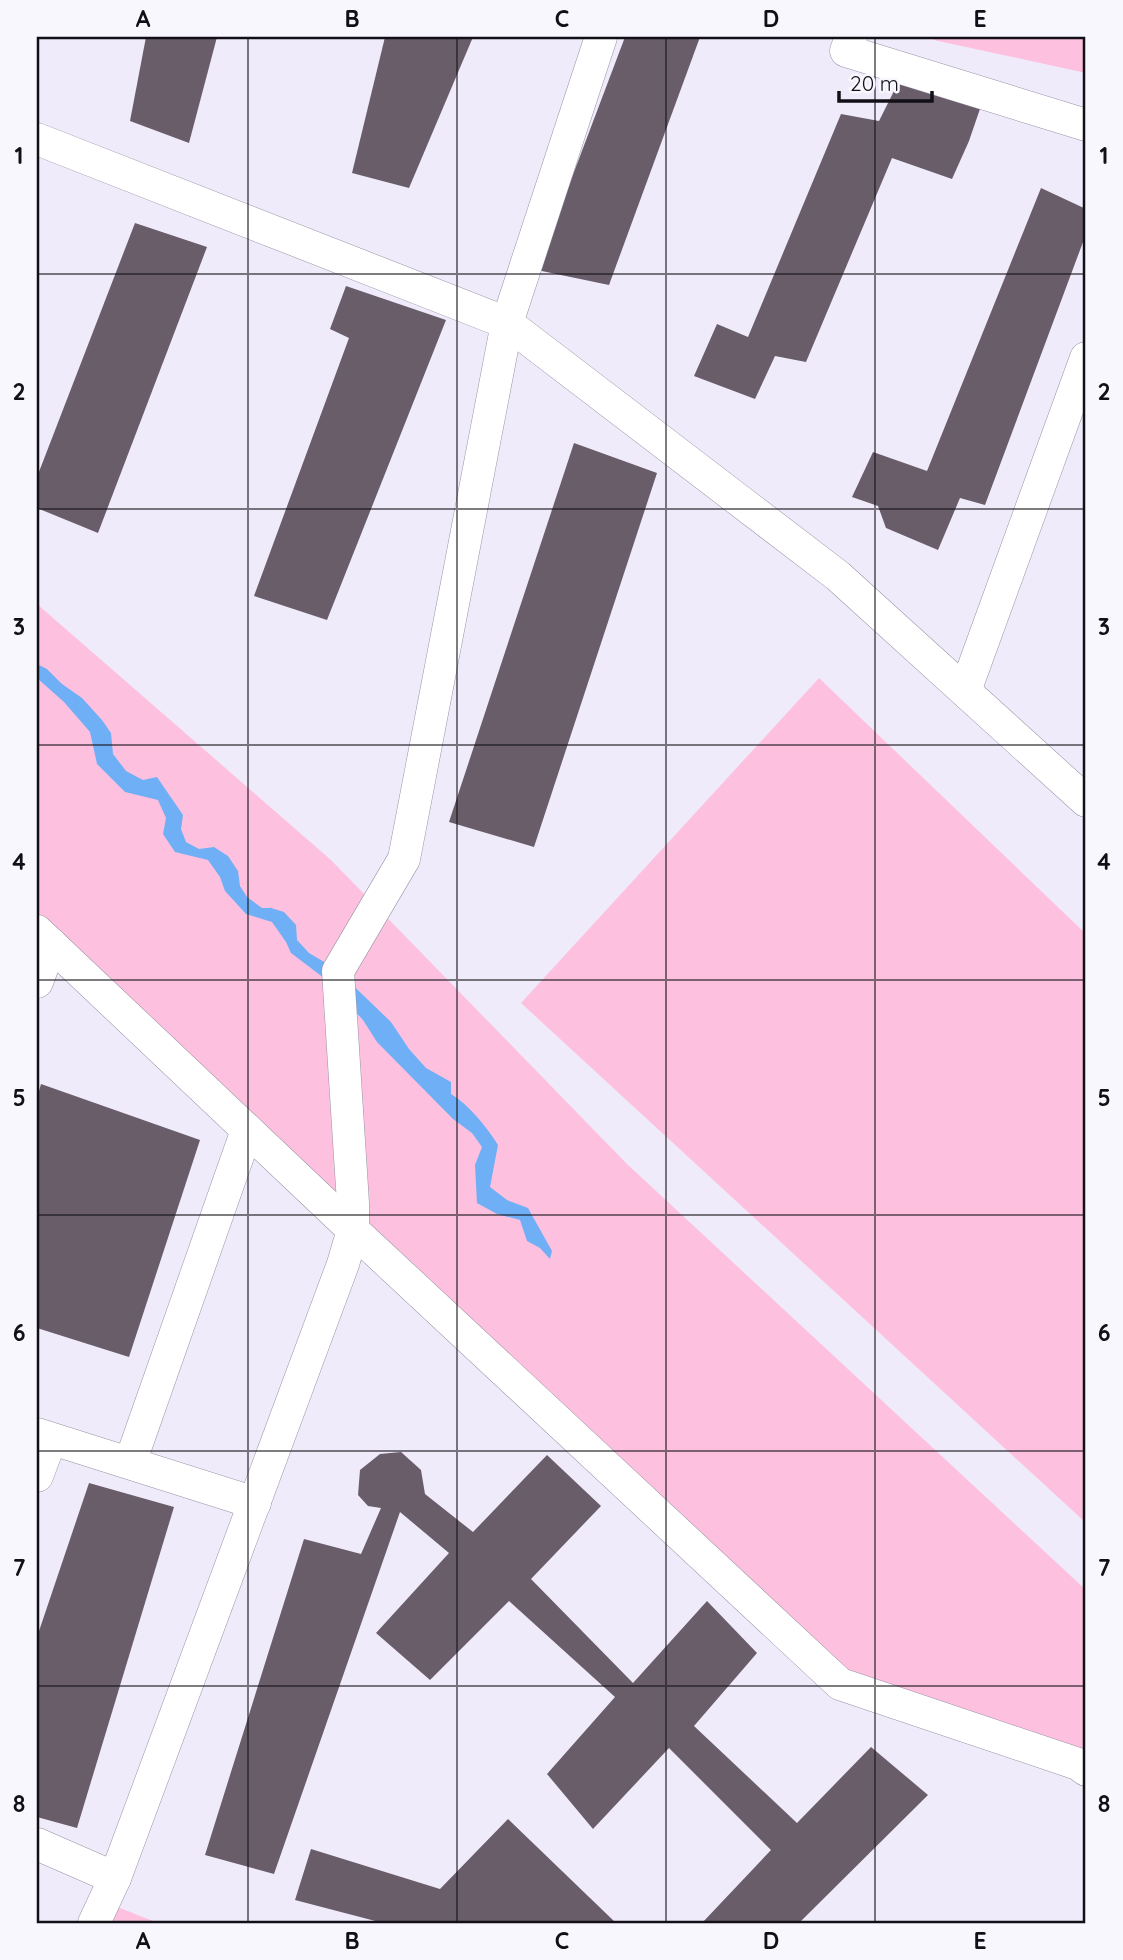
<svg xmlns="http://www.w3.org/2000/svg" width="1123" height="1960" viewBox="0 0 1123 1960" font-family="Quicksand,sans-serif">
<style>
.built{fill:#f0ebfb}
.green{fill:#fdc0df}
.water{fill:#6faff6}
.building{fill:#695d6a}
.lines{fill:none;stroke-linecap:round;stroke-linejoin:round}
.minor-casing{stroke:#9893a4;stroke-width:33}
.minor{stroke:#fff;stroke-width:32}
.grid{fill:none;stroke:#121016;stroke-width:2;stroke-opacity:0.55}
.neatline{fill:none;stroke:#121016;stroke-width:2.5}
.grid-label{font-size:23px;text-anchor:middle;font-weight:bold;fill:#121016}
</style>
<rect width="100%" height="100%" fill="#f9f7fe"/>
<rect class="built" x="37" y="37" width="1049" height="1886"/>
<g class="green">
<polygon points="935,37 1086,37 1086,73 934,40"/>
<polygon points="37,604 331,860 627,1164 1086,1590 1086,1770 840,1684 37,931"/>
<polygon points="819,678 1086,934 1086,1523 521,1003"/>
<polygon points="115,1906 158,1923 107,1923"/>
</g>
<path class="water" d="M 37,664 L 47,669 L 62,684 L 82,698 L 102,720 L 111,733 L 113,754 L 126,771 L 143,780 L 157,777 L 183,815 L 181,829 L 186,842 L 199,849 L 214,847 L 228,856 L 238,871 L 240,886 L 247,897 L 262,908 L 271,908 L 284,912 L 296,925 L 297,940 L 309,953 L 336,969 L 391,1022 L 409,1049 L 426,1068 L 451,1082 L 451,1094 C 470,1106 486,1126 498,1145 L 490,1187 L 507,1200 L 528,1208 L 552,1251 L 550,1259 L 540,1248 L 527,1241 L 520,1220 L 497,1214 L 477,1203 L 475,1165 L 482,1147 L 472,1133 L 453,1119 L 377,1042 L 363,1020 L 339,994 L 324,978 L 291,953 L 286,942 L 272,922 L 246,914 L 225,891 L 220,877 L 208,860 L 175,852 L 163,834 L 166,818 L 158,800 L 125,792 L 97,764 L 90,732 L 64,702 L 37,678 Z"/>
<g class="building">
<polygon points="146,37 217,37 189,143 130,121"/>
<polygon points="385,37 473,37 409,188 352,173"/>
<polygon points="625,37 700,37 609,285 537,270"/>
<polygon points="903,73 982,103 969,141 952,179 892,158 806,362 775,356 755,399 694,376 717,324 748,337 841,114 879,121"/>
<polygon points="1041,188 1086,209 1086,234 985,505 960,498 938,550 886,528 878,506 852,497 873,452 927,471"/>
<polygon points="135,223 207,247 98,533 37,508 37,477"/>
<polygon points="346,286 446,320 327,620 254,596 349,338 330,329"/>
<polygon points="574,443 657,473 534,847 449,822"/>
<polygon points="41,1084 200,1140 129,1357 37,1328 37,1098"/>
<polygon points="401,1452 421,1470 425,1494 473,1532 547,1455 601,1506 531,1579 633,1683 707,1601 757,1653 694,1726 797,1823 871,1747 928,1795 799,1923 702,1923 771,1850 669,1748 593,1829 547,1774 615,1697 509,1601 430,1680 376,1633 449,1553 400,1512 274,1874 205,1855 304,1539 361,1554 381,1508 368,1506 358,1495 360,1470 380,1454"/>
<polygon points="89,1483 174,1507 77,1828 37,1817 37,1637"/>
<polygon points="508,1819 616,1923 383,1923 295,1900 311,1849 440,1889"/>
</g>
<g class="lines">
<defs>
<g id="minor">
<polyline points="851,37 846,51 1086,125"/>
<polyline points="37,139 507,323 838,576 1086,801"/>
<polyline points="965,691 1086,358"/>
<polyline points="37,931 353,1230 840,1684 1078,1764 1086,1770"/>
<polyline points="37,982 51,944"/>
<polyline points="37,1434 255,1503"/>
<polyline points="130,1463 247,1130"/>
<polyline points="37,1476 51,1439"/>
<polyline points="37,1844 115,1878 343,1264 353,1230 353,1203 338,971 404,859 507,323 601,37"/>
<polyline points="94,1923 115,1878"/>
</g>
</defs>
<use href="#minor" class="minor-casing"/>
<use href="#minor" class="minor"/>
</g>
<path class="grid" d="M 248,37 L 248,1923M 457,37 L 457,1923M 666,37 L 666,1923M 875,37 L 875,1923M 37,274 L 1086,274M 37,509 L 1086,509M 37,745 L 1086,745M 37,980 L 1086,980M 37,1215 L 1086,1215M 37,1451 L 1086,1451M 37,1686 L 1086,1686"/>
<rect width="1123" height="1960" fill="none" stroke="#f9f7fe" stroke-width="77"/>
<path d="M839 91v10h93v-10" fill="none" stroke="#121016" stroke-width="3.5"/>
<text x="850" y="91" font-size="21" fill="#121016" stroke="#f9f7fe" stroke-width="5" paint-order="stroke">20 m</text>
<rect x="38" y="38" width="1046" height="1884" class="neatline"/>
<g class="grid-label">
<text x="143" y="27">A</text>
<text x="352" y="27">B</text>
<text x="562" y="27">C</text>
<text x="771" y="27">D</text>
<text x="980" y="27">E</text>
<text x="19" y="164">1</text>
<text x="1104" y="164">1</text>
<text x="19" y="400">2</text>
<text x="1104" y="400">2</text>
<text x="19" y="635">3</text>
<text x="1104" y="635">3</text>
<text x="19" y="870">4</text>
<text x="1104" y="870">4</text>
<text x="19" y="1106">5</text>
<text x="1104" y="1106">5</text>
<text x="19" y="1341">6</text>
<text x="1104" y="1341">6</text>
<text x="19" y="1576">7</text>
<text x="1104" y="1576">7</text>
<text x="19" y="1812">8</text>
<text x="1104" y="1812">8</text>
<text x="143" y="1949">A</text>
<text x="352" y="1949">B</text>
<text x="562" y="1949">C</text>
<text x="771" y="1949">D</text>
<text x="980" y="1949">E</text>
</g>
</svg>
